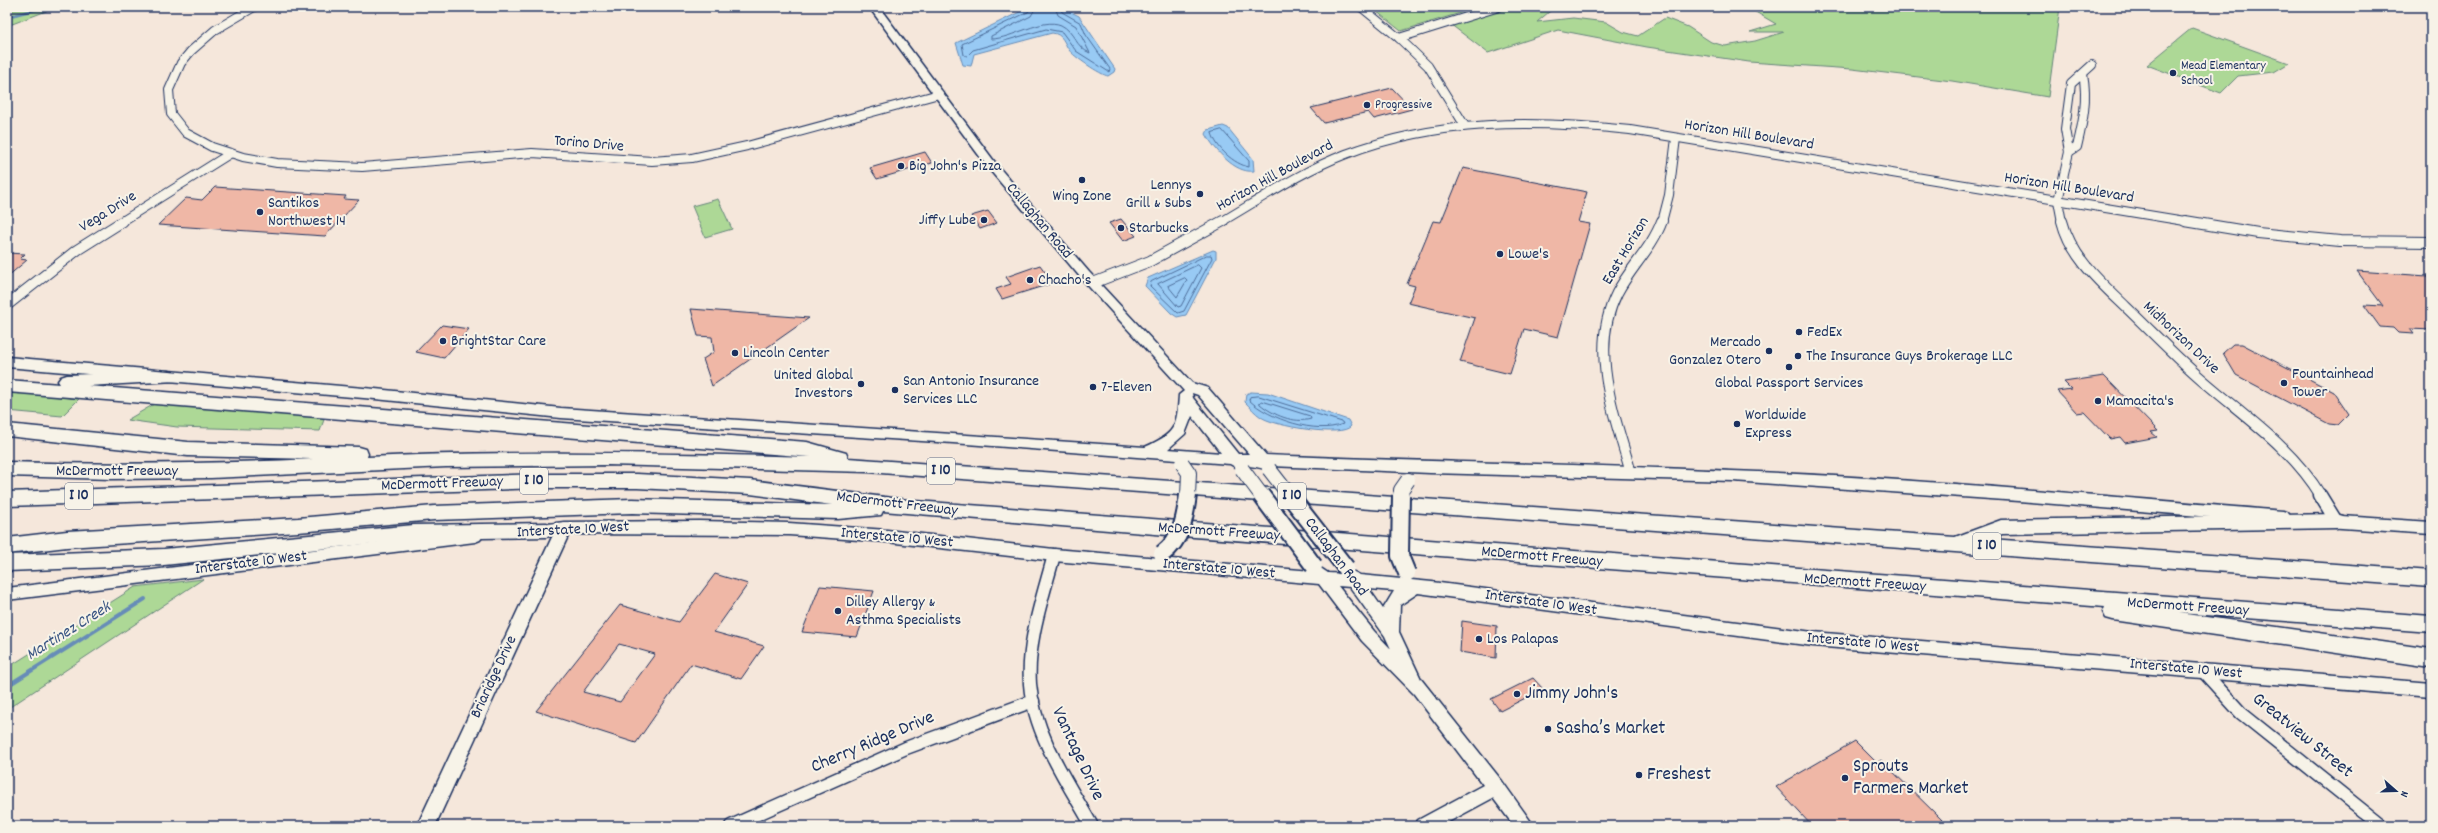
<svg xmlns="http://www.w3.org/2000/svg" width="2438" height="833" viewBox="0 0 2438 833" font-family="Dekko,sans-serif">
<style>
.green{fill:#add896;stroke:#64847a}
.water{fill:#98caf4;stroke:#668cb8}
.lines{fill:none;stroke-linecap:round;stroke-linejoin:round}
.shore{stroke:#4d6d9a;stroke-width:1}
.stream-far1{stroke:#668cb8;stroke-width:2.5}
.stream{stroke:#668cb8;stroke-width:4}
.building{fill:#efb7a6;stroke:#1b2f5e;fill-rule:evenodd}
.street-far2-casing{stroke:#1b2f5e;stroke-width:10}
.street-far1-casing{stroke:#1b2f5e;stroke-width:12}
.street-casing{stroke:#1b2f5e;stroke-width:15}
.secondary-casing{stroke:#1b2f5e;stroke-width:3}
.highway-casing{stroke:#1b2f5e;stroke-width:3}
.street-far2{stroke:#f7f3e8;stroke-width:8}
.street-far1{stroke:#f7f3e8;stroke-width:10}
.street{stroke:#f7f3e8;stroke-width:12}
.secondary{fill:#f7f3e8;fill-rule:evenodd}
.highway{fill:#f7f3e8;fill-rule:evenodd}
.secondary-bridge-far1-casing{stroke:#1b2f5e;stroke-width:16;stroke-linecap:butt}
.secondary-bridge-casing{stroke:#1b2f5e;stroke-width:20;stroke-linecap:butt}
.secondary-bridge-far1{stroke:#f7f3e8;stroke-width:14}
.secondary-bridge{stroke:#f7f3e8;stroke-width:16}
.poi-dot{fill:#1b2f5e;stroke:#f7f3e8;stroke-width:1.5}
.labels{text-anchor:middle;dominant-baseline:central;stroke-width:4;stroke-linejoin:round;paint-order:stroke}
.far-poi-label{font-size:13px;fill:#1b2f5e;stroke:#f7f3e8;text-anchor:start}
.shield{fill:#f7f3e8;stroke:#5d6a87;stroke-width:1}
.shield-label{font-size:15px;font-weight:bold;fill:#1b2f5e}
.street-label{font-size:16px;fill:#1b2f5e;stroke:#f7f3e8}
.poi-label{font-size:16px;fill:#1b2f5e;stroke:#f7f3e8;text-anchor:start}
.water-label{font-size:17px;font-style:italic;fill:#3a5684;stroke:#f7f3e8}
.near-poi-label{font-size:19px;fill:#1b2f5e;stroke:#f7f3e8;text-anchor:start}
.near-street-label{font-size:19px;fill:#1b2f5e;stroke:#f7f3e8}
</style>
<rect width="100%" height="100%" fill="#f5e7db"/>
<filter id="ink" filterUnits="userSpaceOnUse"><feTurbulence type="fractalNoise" baseFrequency=".025" numOctaves="2"/><feDisplacementMap in="SourceGraphic" scale="8" xChannelSelector="R" yChannelSelector="G"/><feConvolveMatrix kernelMatrix="1 2 1 2 8 2 1 2 1" color-interpolation-filters="sRGB"/></filter>
<g filter="url(#ink)">
<g class="green">
<polygon points="7,7 57,7 7,26"/>
<polygon points="1371,7 1480,7 1401,31"/>
<polygon points="1508,7 1555,7 1537,22 1573,18 1606,22 1623,32 1638,36 1665,18 1688,27 1711,42 1725,46 1755,41 1784,32 1750,32 1776,24 1747,7 2060,7 2048,97 1952,81 1852,69 1749,62 1647,47 1558,30 1488,53 1450,24"/>
<polygon points="2192,28 2289,63 2274,72 2238,76 2221,93 2147,65"/>
<polygon points="718,199 732,229 705,237 692,206"/>
<polygon points="7,391 79,399 62,416 7,411"/>
<polygon points="156,403 326,414 320,431 177,427 127,420"/>
<polygon points="203,579 7,709 7,668 135,587"/>
</g>
<g class="water">
<path d="M 1030,7 L 1061,7 L 1079,16 L 1115,69 L 1114,72 L 1108,76 C 1101,75 1073,56 1069,50 C 1064,43 1063,34 1052,33 L 974,54 L 971,66 L 963,65 L 956,43 Z"/>
<path d="M 1223,126 L 1228,128 L 1253,159 L 1254,171 C 1235,174 1214,149 1206,134 L 1208,130 Z"/>
<polygon points="1213,250 1216,251 1216,258 1186,315 1177,317 1171,313 1145,286 1148,278"/>
<path d="M 1251,392 L 1268,393 L 1348,420 L 1351,426 C 1343,438 1273,426 1261,417 C 1255,413 1250,407 1245,402 L 1246,394 Z"/>
</g>
<g class="lines">
<g class="shore">
<polyline points="1031,7 1028,12 962,44 964,55 967,56 973,50 1046,29 1062,32 1076,51 1109,72 1110,69 1086,35 1081,23 1062,12 1060,7"/>
<path d="M 1036,7 L 1031,16 L 991,36 L 991,39 C 1012,39 1042,17 1061,25 C 1074,31 1076,48 1090,53 L 1076,26 L 1058,15 L 1055,7"/>
<path d="M 1222,130 L 1249,161 L 1249,167 C 1234,164 1216,148 1212,133 Z"/>
<polygon points="1207,255 1211,255 1212,258 1184,311 1178,313 1150,286 1151,282"/>
<polygon points="1198,265 1201,268 1181,306 1178,307 1158,284"/>
<polygon points="1185,278 1187,280 1177,297 1168,286"/>
<path d="M 1259,396 L 1342,422 L 1343,424 C 1316,435 1269,419 1249,400 L 1250,397 Z"/>
<path d="M 1262,401 L 1310,416 L 1311,419 C 1294,424 1273,415 1260,404 Z"/>
</g>
<polyline class="stream-far1" points="7,17 45,7"/>
<polyline class="stream" points="7,686 145,599"/>
</g>
<g class="building">
<polygon points="1392,88 1412,109 1374,119 1368,112 1324,123 1311,108"/>
<polygon points="925,152 932,163 877,179 870,168"/>
<polygon points="1463,168 1587,192 1578,222 1590,224 1558,337 1524,329 1510,374 1460,362 1475,318 1408,303 1415,286 1407,284 1433,221 1441,222"/>
<polygon points="215,187 346,196 344,199 359,200 325,236 158,225 186,198 202,200"/>
<polygon points="988,211 997,223 980,229 971,216"/>
<polygon points="1121,219 1126,225 1136,236 1123,241 1109,223"/>
<polygon points="7,253 25,254 20,259 27,260 7,277"/>
<polygon points="1040,265 1053,283 1002,299 996,289 1011,284 1006,277"/>
<polygon points="2357,271 2427,276 2431,281 2431,330 2410,329 2414,334 2398,333 2393,328 2380,327 2364,305 2383,306"/>
<polygon points="691,309 809,318 712,386 703,359 714,352 712,337 698,336"/>
<polygon points="442,325 469,329 444,358 416,352"/>
<polygon points="2233,344 2242,344 2334,392 2349,414 2338,425 2329,424 2236,375 2223,353"/>
<polygon points="2104,376 2158,431 2151,432 2157,437 2125,443 2120,437 2110,439 2084,412 2077,413 2057,391 2071,389 2064,382"/>
<path d="M 715,574 L 748,584 L 714,632 L 764,646 L 741,679 L 691,664 L 636,743 L 536,711 L 620,605 L 679,622 ZM 619,644 L 655,654 L 620,702 L 583,692 Z"/>
<polygon points="820,586 874,591 857,637 802,632"/>
<polygon points="1462,621 1497,626 1496,658 1460,652"/>
<polygon points="1533,678 1543,689 1500,711 1491,699"/>
<polygon points="1855,741 1877,763 1881,760 1942,820 1933,826 1812,826 1776,787"/>
</g>
<g class="lines">
<defs>
<g id="street-far2">
<polyline points="254,7 215,30 191,51 181,63 169,90 171,114 186,133 212,147 243,157 277,163 362,167 532,153 652,161 692,158 747,146 939,94"/>
<polyline points="1361,7 1399,38 1428,66 1465,126"/>
<polyline points="1399,38 1499,7"/>
<path d="M 2069,152 L 2077,147 C 2083,122 2088,99 2083,74"/>
<polyline points="121,222 231,153"/>
<path d="M 1221,222 C 1262,198 1302,171 1346,154 C 1438,119 1534,120 1630,130 L 2191,222"/>
<polyline points="1662,222 1669,195 1676,138"/>
<polyline points="2062,222 2058,201 2069,152 2065,129 2071,84 2092,65"/>
</g>
<g id="street-far1">
<path d="M 2062,221 C 2071,257 2100,282 2126,307 C 2150,330 2173,354 2198,376 C 2241,414 2291,446 2321,496"/>
<polyline points="2185,221 2258,233 2340,241 2431,242"/>
<polyline points="1093,283 1150,261 1223,221"/>
<polyline points="7,305 77,250 123,221"/>
<path d="M 1631,473 C 1615,416 1588,350 1617,293 C 1630,268 1652,248 1662,221"/>
</g>
<g id="street">
<polyline points="2320,495 2336,521"/>
<path d="M 1054,555 C 1043,597 1027,640 1030,684 C 1034,735 1068,783 1092,826"/>
<polyline points="2202,670 2241,713 2382,826"/>
<polyline points="731,826 906,748 1033,701"/>
</g>
<g id="secondary">
<path d="M 869,7 L 879,7 L 997,165 L 1089,272 L 1192,383 L 1208,388 L 1266,455 C 1421,462 1576,464 1732,471 C 1916,478 2100,496 2283,511 L 2288,513 L 2291,517 L 2288,521 L 2283,523 L 2019,501 L 1733,481 L 1430,473 L 1271,466 L 1265,469 C 1253,466 1249,465 1237,468 L 1230,464 L 953,443 L 561,418 L 375,399 L 7,367 L 7,357 L 375,389 L 561,408 L 1145,447 C 1175,434 1177,427 1179,395 L 1184,391 L 1081,278 L 989,169 ZM 1192,393 L 1198,395 L 1249,454 L 1238,454 L 1193,398 ZM 1192,416 L 1221,453 L 1168,449 L 1185,434 Z"/>
<polygon points="2327,515 2431,522 2431,534 2327,527 2322,525 2319,521 2322,517"/>
<path d="M 699,521 L 789,523 L 887,530 L 1054,549 L 1312,571 L 1319,567 L 1328,573 L 1346,574 L 1352,571 L 1360,575 L 1432,582 L 1813,632 L 2431,683 L 2431,697 L 1813,646 L 1418,593 L 1400,605 L 1399,632 L 1421,679 L 1502,781 L 1534,826 L 1514,826 L 1493,798 L 1441,826 L 1415,826 L 1418,820 L 1483,785 L 1414,694 L 1362,641 L 1319,584 L 1054,561 L 887,542 L 789,535 L 569,534 L 435,826 L 417,826 L 553,535 L 532,534 L 529,530 L 532,526 L 564,522 ZM 1338,586 L 1350,587 L 1385,636 L 1391,649 L 1374,631 ZM 1369,589 L 1394,591 L 1383,609 Z"/>
<polygon points="475,530 480,532 483,536 480,540 475,542 7,600 7,588"/>
</g>
<g id="highway">
<path d="M 169,371 L 175,373 L 178,377 L 175,381 L 88,386 L 807,442 L 846,453 L 848,458 L 1955,537 L 2001,520 L 2336,514 L 2343,516 L 2346,521 L 2343,526 L 2336,528 L 2002,534 L 1990,539 L 2431,571 L 2431,587 L 867,472 L 607,465 L 446,467 L 211,478 L 111,479 L 7,476 L 7,462 C 109,465 211,464 313,459 L 188,456 L 7,436 L 7,424 L 188,442 L 359,447 L 366,449 L 368,454 L 367,457 C 515,450 662,453 811,457 L 7,392 L 7,380 L 60,384 L 58,381 L 61,377 L 67,375 Z"/>
<polygon points="543,474 637,474 750,480 916,501 2431,616 2431,632 2179,613 2431,649 2431,667 2113,620 2106,618 2103,612 2105,607 1155,534 883,511 881,515 838,519 632,513 434,520 298,532 67,547 7,554 7,538 67,531 298,518 434,506 632,499 832,505 750,494 637,488 543,488 7,506 7,492"/>
<polygon points="546,523 553,525 556,530 553,535 546,537 414,539 164,565 7,571 7,555 164,549 414,525"/>
</g>
</defs>
<use href="#street-far2" class="street-far2-casing"/>
<use href="#street-far1" class="street-far1-casing"/>
<use href="#street" class="street-casing"/>
<use href="#secondary" class="secondary-casing"/>
<use href="#highway" class="highway-casing"/>
<use href="#street-far2" class="street-far2"/>
<use href="#street-far1" class="street-far1"/>
<use href="#street" class="street"/>
<use href="#secondary" class="secondary"/>
<use href="#highway" class="highway"/>
<defs>
<g id="secondary-bridge-far1">
<polyline points="1182,463 1189,473 1188,496"/>
<polyline points="1242,469 1262,496"/>
<polyline points="1269,469 1290,496"/>
<polyline points="1401,496 1401,490 1408,480"/>
</g>
<g id="secondary-bridge">
<polyline points="1261,495 1314,566"/>
<polyline points="1289,495 1346,568"/>
<polyline points="1401,495 1400,556 1407,573"/>
<path d="M 1162,554 C 1182,539 1185,518 1188,495"/>
</g>
</defs>
<use href="#secondary-bridge-far1" class="secondary-bridge-far1-casing"/>
<use href="#secondary-bridge" class="secondary-bridge-casing"/>
<use href="#secondary-bridge-far1" class="secondary-bridge-far1"/>
<use href="#secondary-bridge" class="secondary-bridge"/>
</g>
</g>
<g class="poi-dot">
<circle cx="2173" cy="73" r="4"/>
<circle cx="1367" cy="105" r="4"/>
<circle cx="901" cy="166" r="4"/>
<circle cx="1082" cy="180" r="4"/>
<circle cx="1200" cy="194" r="4"/>
<circle cx="260" cy="212" r="4"/>
<circle cx="984" cy="220" r="4"/>
<circle cx="1121" cy="228" r="4"/>
<circle cx="1500" cy="254" r="4"/>
<circle cx="1030" cy="280" r="4"/>
<circle cx="1799" cy="332" r="4"/>
<circle cx="443" cy="341" r="4"/>
<circle cx="1769" cy="351" r="4"/>
<circle cx="735" cy="353" r="4"/>
<circle cx="1798" cy="356" r="4"/>
<circle cx="1789" cy="367" r="4"/>
<circle cx="2284" cy="383" r="4"/>
<circle cx="861" cy="384" r="4"/>
<circle cx="1093" cy="387" r="4"/>
<circle cx="895" cy="390" r="4"/>
<circle cx="2098" cy="401" r="4"/>
<circle cx="1737" cy="424" r="4"/>
<circle cx="838" cy="611" r="4"/>
<circle cx="1479" cy="639" r="4"/>
<circle cx="1517" cy="694" r="4"/>
<circle cx="1548" cy="729" r="4"/>
<circle cx="1639" cy="775" r="4"/>
<circle cx="1845" cy="778" r="4"/>
</g>
<g class="labels">
<g class="far-poi-label">
<text x="2181" y="66">Mead Elementary<tspan x="2181" dy="15">School</tspan></text>
<text x="1375" y="105">Progressive</text>
</g>
<g class="shield">
<rect x="927" y="458" width="28" height="26" rx="3"/>
<rect x="520" y="468" width="28" height="26" rx="3"/>
<rect x="65" y="483" width="28" height="26" rx="3"/>
<rect x="1278" y="483" width="28" height="26" rx="3"/>
<rect x="1973" y="533" width="28" height="26" rx="3"/>
</g>
<g class="shield-label">
<text x="941" y="471">I 10</text>
<text x="534" y="481">I 10</text>
<text x="79" y="496">I 10</text>
<text x="1292" y="496">I 10</text>
<text x="1987" y="546">I 10</text>
</g>
<g class="street-label">
<text transform="translate(1749 135) rotate(9)">Horizon Hill Boulevard</text>
<text transform="translate(589 144) rotate(5)">Torino Drive</text>
<text transform="translate(1275 176) rotate(-29)">Horizon Hill Boulevard</text>
<text transform="translate(2069 188) rotate(9)">Horizon Hill Boulevard</text>
<text transform="translate(108 212) rotate(-32)">Vega Drive</text>
<text transform="translate(1039 221) rotate(50)">Callaghan Road</text>
<text transform="translate(1626 251) rotate(-59)">East Horizon</text>
<text transform="translate(2181 338) rotate(43)">Midhorizon Drive</text>
<text x="117" y="471">McDermott Freeway</text>
<text transform="translate(442 484) rotate(-2)">McDermott Freeway</text>
<text transform="translate(897 504) rotate(7)">McDermott Freeway</text>
<text transform="translate(573 530) rotate(-3)">Interstate 10 West</text>
<text transform="translate(1219 532) rotate(4)">McDermott Freeway</text>
<text transform="translate(897 538) rotate(5)">Interstate 10 West</text>
<text transform="translate(1336 557) rotate(53)">Callaghan Road</text>
<text transform="translate(1542 557) rotate(5)">McDermott Freeway</text>
<text transform="translate(251 563) rotate(-7)">Interstate 10 West</text>
<text transform="translate(1219 569) rotate(5)">Interstate 10 West</text>
<text transform="translate(1865 583) rotate(4)">McDermott Freeway</text>
<text transform="translate(1541 603) rotate(8)">Interstate 10 West</text>
<text transform="translate(2188 607) rotate(4)">McDermott Freeway</text>
<text transform="translate(1863 643) rotate(5)">Interstate 10 West</text>
<text transform="translate(2186 669) rotate(5)">Interstate 10 West</text>
<text transform="translate(494 677) rotate(-65)">Briaridge Drive</text>
</g>
<g class="poi-label">
<text x="909" y="166">Big John's Pizza</text>
<text x="1192" y="185" text-anchor="end">Lennys<tspan x="1192" dy="18">Grill &amp; Subs</tspan></text>
<text x="1082" y="196" text-anchor="middle">Wing Zone</text>
<text x="268" y="203">Santikos<tspan x="268" dy="18">Northwest 14</tspan></text>
<text x="976" y="220" text-anchor="end">Jiffy Lube</text>
<text x="1129" y="228">Starbucks</text>
<text x="1508" y="254">Lowe's</text>
<text x="1038" y="280">Chacho's</text>
<text x="1807" y="332">FedEx</text>
<text x="451" y="341">BrightStar Care</text>
<text x="1761" y="342" text-anchor="end">Mercado<tspan x="1761" dy="18">Gonzalez Otero</tspan></text>
<text x="743" y="353">Lincoln Center</text>
<text x="1806" y="356">The Insurance Guys Brokerage LLC</text>
<text x="2292" y="374">Fountainhead<tspan x="2292" dy="18">Tower</tspan></text>
<text x="853" y="375" text-anchor="end">United Global<tspan x="853" dy="18">Investors</tspan></text>
<text x="903" y="381">San Antonio Insurance<tspan x="903" dy="18">Services LLC</tspan></text>
<text x="1789" y="383" text-anchor="middle">Global Passport Services</text>
<text x="1101" y="387">7-Eleven</text>
<text x="2106" y="401">Mamacita's</text>
<text x="1745" y="415">Worldwide<tspan x="1745" dy="18">Express</tspan></text>
<text x="846" y="602">Dilley Allergy &amp;<tspan x="846" dy="18">Asthma Specialists</tspan></text>
<text x="1487" y="639">Los Palapas</text>
</g>
<g class="water-label">
<text transform="translate(69 632) rotate(-32)">Martinez Creek</text>
</g>
<g class="near-poi-label">
<text x="1525" y="694">Jimmy John's</text>
<text x="1556" y="729">Sasha’s Market</text>
<text x="1853" y="767">Sprouts<tspan x="1853" dy="22">Farmers Market</tspan></text>
<text x="1647" y="775">Freshest</text>
</g>
<g class="near-street-label">
<text transform="translate(2302 736) rotate(39)">Greatview Street</text>
<text transform="translate(873 743) rotate(-23)">Cherry Ridge Drive</text>
<text transform="translate(1077 754) rotate(65)">Vantage Drive</text>
</g>
</g>
<rect width="2438" height="833" fill="none" stroke="#f7f3e8" stroke-width="24"/>
<rect x="12" y="12" width="2414" height="809" fill="none" stroke="#1b2f5e" stroke-width="1.5" filter="url(#ink)"/>
<g transform="translate(2396 791) rotate(110)" stroke="#f7f3e8" stroke-width="3" paint-order="stroke">
<path d="M0-3L7 15L0 10L-7 15Z" fill="#1b2f5e"/>
<text y="-6" font-size="11" font-weight="bold" text-anchor="middle" fill="#1b2f5e">N</text>
</g>
</svg>
